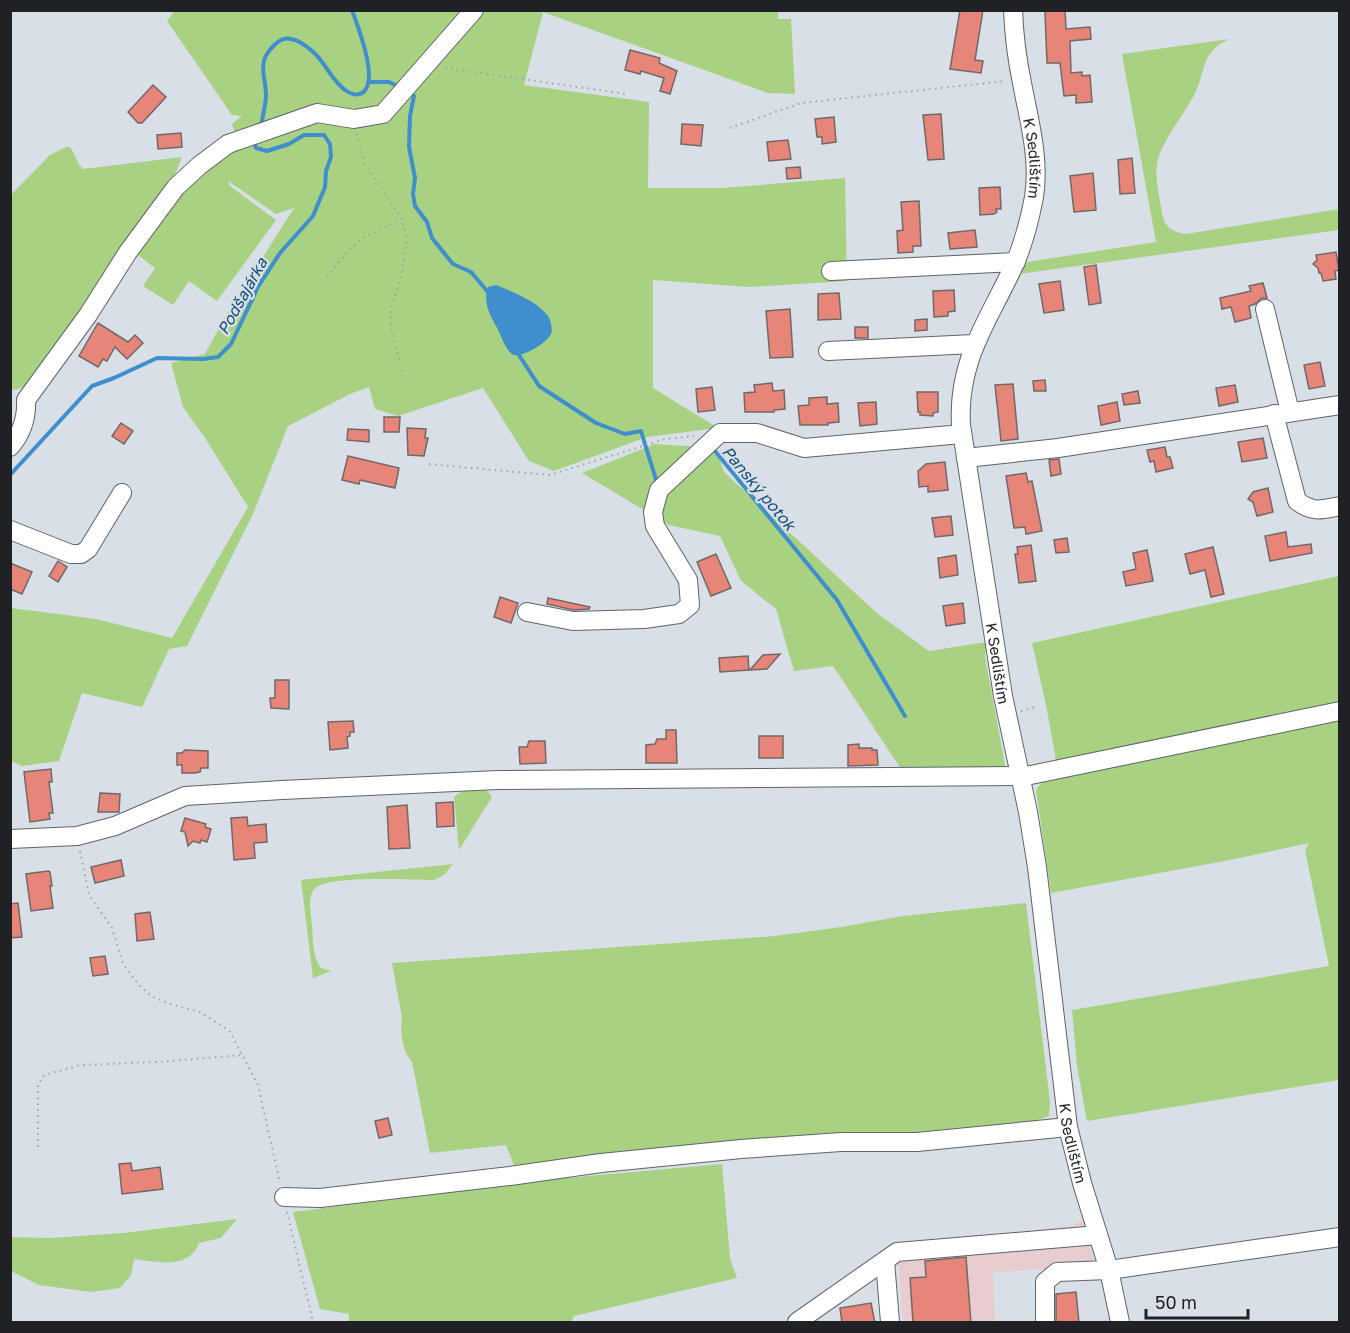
<svg xmlns="http://www.w3.org/2000/svg" width="1350" height="1333" viewBox="0 0 1350 1333" font-family="'Golos Text',sans-serif">
<style>
.industrial{fill:#e7cdd0}
.green{fill:#a8d282}
.water{fill:#3f8ecd}
.lines{fill:none;stroke-linecap:round;stroke-linejoin:round}
.stream{stroke:#3f8ecd;stroke-width:4}
.building{fill:#e78579;stroke:#726867;stroke-width:1.5}
.minor-casing{stroke:#5e646a;stroke-width:20}
.path{stroke:#9da3a8;stroke-width:2;stroke-dasharray:1.5 4.5;stroke-linecap:butt}
.minor{stroke:#fff;stroke-width:18}
.labels{text-anchor:middle;dominant-baseline:central;stroke-width:4.5;stroke-linejoin:round;paint-order:stroke}
.street-label{font-size:15px;fill:#1f2124;stroke:#d8dfe6}
.water-label{font-size:16px;font-style:italic;fill:#154e79;stroke:#d8dfe6}
</style>
<rect width="100%" height="100%" fill="#d8dfe6"/>
<polygon class="industrial" points="1083,1219 1095,1264 993,1273 995,1322 903,1322 897,1244 1072,1226"/>
<g class="green">
<polygon points="778,10 778,19 791,19 795,94 768,93 543,12 524,85 649,102 648,188 723,188 845,178 847,281 749,287 653,280 653,388 718,428 647,437 554,471 529,461 483,388 398,416 375,409 369,387 350,394 288,426 253,514 187,646 169,649 142,707 82,693 59,761 22,766 11,761 11,608 96,619 172,638 248,507 205,438 183,407 171,363 205,354 225,317 294,208 276,214 228,181 230,186 276,220 217,301 189,281 173,305 143,286 155,268 134,252 174,196 221,159 238,149 237,138 232,124 242,116 232,115 167,21 174,11"/>
<path d="M 1229,39 C 1200,54 1207,66 1196,91 C 1186,113 1160,142 1157,165 C 1155,178 1159,194 1161,207 C 1163,224 1169,232 1186,234 L 1339,209 L 1339,230 L 1019,274 L 1027,262 L 1156,242 L 1122,54 Z"/>
<path d="M 66,147 L 70,147 C 76,155 76,162 83,169 L 182,157 L 171,184 L 30,385 L 14,390 L 11,389 L 11,195 L 50,155 Z"/>
<polygon points="655,444 716,448 724,472 878,614 929,651 987,642 985,657 1006,770 901,769 833,666 794,671 776,609 741,581 720,536 669,525 582,473"/>
<polygon points="1339,576 1339,705 1057,765 1046,705 1032,643"/>
<polygon points="1339,717 1339,1080 1087,1121 1077,1066 1072,1010 1329,966 1305,850 1309,843 1230,860 1051,893 1036,790 1044,779"/>
<path d="M 468,787 C 478,787 487,787 492,797 L 459,850 L 454,797 Z"/>
<path d="M 453,864 L 444,875 L 434,880 C 412,880 329,875 315,888 C 307,897 311,913 312,924 C 313,938 312,957 321,968 L 331,971 L 313,978 L 301,880 Z"/>
<path d="M 1026,903 L 1050,1102 L 1049,1116 L 1031,1123 L 958,1130 L 816,1137 L 514,1165 L 506,1145 L 430,1153 L 412,1062 C 402,1051 400,1032 402,1018 L 392,963 L 775,936 L 841,927 L 903,916 Z"/>
<polygon points="722,1164 730,1258 737,1278 574,1316 571,1322 349,1322 349,1314 320,1309 293,1212 544,1180"/>
<path d="M 237,1219 L 221,1238 L 199,1243 C 189,1270 157,1262 134,1259 L 131,1275 L 120,1288 L 91,1292 L 39,1285 L 11,1271 L 11,1237 L 50,1238 L 124,1233 Z"/>
</g>
<path class="water" d="M 496,285 C 513,292 537,301 548,316 C 551,321 553,330 551,334 C 548,342 520,360 512,354 C 504,348 501,334 496,326 C 489,313 483,302 488,287 Z"/>
<g class="lines">
<g class="stream">
<polyline points="370,82 389,82 401,88"/>
<polyline points="411,93 414,96 410,116 409,147 415,178 413,194 415,206 427,222 432,238 453,264 471,272 488,292"/>
<path d="M 259,126 L 262,122 C 263,113 266,104 266,95 C 266,81 259,66 267,54 C 270,49 278,40 284,39 C 297,36 315,52 322,62 C 329,71 335,83 345,90 C 350,94 357,96 362,93 C 380,82 358,27 352,10"/>
<polyline points="517,352 539,386 596,423 625,434 641,431 657,483 658,482"/>
<polyline points="710,450 715,451 837,600 905,716"/>
<polyline points="10,475 92,386 114,378 157,358 203,359 218,357 231,344 258,287 280,253 313,216 325,187 326,171 331,157 330,144 324,135 304,135 289,144 267,151 256,148 253,140"/>
</g>
</g>
<g class="building">
<polygon points="960,10 983,10 975,60 983,61 981,73 950,69"/>
<polygon points="1048,10 1065,10 1066,29 1090,27 1091,39 1070,41 1071,73 1082,72 1082,76 1090,75 1092,102 1076,103 1076,95 1064,96 1060,63 1047,63 1045,12"/>
<polygon points="630,50 660,58 659,63 677,71 670,94 660,91 664,78 641,71 640,74 625,70"/>
<polygon points="153,85 166,97 142,123 138,123 128,112"/>
<polygon points="941,114 944,159 928,160 923,115"/>
<polygon points="834,117 836,142 822,144 822,137 817,137 815,119"/>
<polygon points="682,124 703,125 701,146 681,144"/>
<polygon points="181,133 182,147 158,149 157,135"/>
<polygon points="788,140 791,159 769,161 767,142"/>
<polygon points="1132,158 1135,193 1120,194 1118,160"/>
<polygon points="800,167 801,178 787,179 786,168"/>
<polygon points="1093,173 1096,210 1074,212 1070,176"/>
<polygon points="1000,187 1001,209 996,209 997,212 994,214 980,215 979,188"/>
<polygon points="919,201 921,246 913,246 913,252 898,253 897,231 903,230 901,202"/>
<polygon points="975,230 977,247 950,249 948,233"/>
<polygon points="1336,252 1339,270 1335,271 1336,279 1323,281 1321,273 1319,273 1318,268 1313,264 1317,260 1316,255"/>
<polygon points="1096,265 1101,303 1089,305 1084,267"/>
<polygon points="1060,281 1064,310 1044,313 1039,284"/>
<polygon points="1263,283 1267,298 1262,298 1255,304 1249,306 1251,318 1235,322 1231,307 1222,309 1220,298 1251,291 1249,286"/>
<polygon points="954,290 955,311 948,312 948,316 934,317 933,291"/>
<polygon points="839,293 841,319 818,320 818,294"/>
<polygon points="790,309 793,357 770,358 766,311"/>
<polygon points="927,319 927,330 915,331 915,320"/>
<polygon points="98,323 128,342 135,335 143,343 127,359 115,347 107,361 103,359 98,367 79,356"/>
<rect x="855" y="327" width="13" height="11"/>
<polygon points="1320,362 1325,386 1309,389 1304,365"/>
<polygon points="1045,380 1046,391 1034,391 1033,381"/>
<polygon points="772,383 773,391 784,390 785,409 774,410 774,412 745,412 744,393 755,392 754,385"/>
<polygon points="1013,384 1018,439 1001,441 995,385"/>
<polygon points="1235,385 1238,402 1219,406 1216,388"/>
<polygon points="712,387 715,410 698,412 696,389"/>
<polygon points="1138,391 1140,403 1124,405 1122,394"/>
<polygon points="917,392 938,392 938,412 933,413 933,416 920,415 920,412 918,412"/>
<polygon points="827,397 827,404 838,403 839,422 828,423 828,425 800,425 798,406 809,405 809,398"/>
<polygon points="876,402 877,424 860,426 858,403"/>
<polygon points="1117,402 1120,421 1101,425 1098,406"/>
<polygon points="384,417 400,417 399,432 384,432"/>
<polygon points="121,423 133,431 124,444 112,436"/>
<polygon points="407,428 426,429 425,438 428,438 424,456 408,455"/>
<polygon points="348,429 369,430 369,442 347,440"/>
<polygon points="1263,438 1267,458 1242,462 1238,442"/>
<polygon points="1165,447 1167,457 1170,457 1173,468 1156,472 1154,461 1150,462 1147,450"/>
<polygon points="348,456 399,468 395,488 360,480 359,484 342,480"/>
<polygon points="1059,459 1061,474 1051,476 1049,460"/>
<polygon points="945,462 948,490 928,492 928,486 919,487 918,471 926,464"/>
<polygon points="1026,473 1028,482 1032,481 1042,531 1026,534 1025,527 1014,528 1006,476"/>
<polygon points="1268,488 1273,512 1257,516 1253,502 1248,499 1253,492"/>
<polygon points="951,516 953,535 935,537 932,518"/>
<polygon points="1286,532 1288,547 1311,544 1312,553 1270,561 1265,536"/>
<polygon points="1067,538 1069,552 1056,553 1054,540"/>
<polygon points="1031,545 1036,581 1019,583 1015,554 1018,554 1017,547"/>
<polygon points="1213,547 1224,594 1211,597 1205,570 1190,574 1185,554"/>
<polygon points="1147,550 1153,581 1126,586 1123,572 1136,569 1133,553"/>
<polygon points="716,554 731,588 711,596 697,562"/>
<polygon points="956,555 958,575 940,578 938,558"/>
<polygon points="58,561 67,567 58,582 49,576"/>
<polygon points="10,563 32,572 22,594 10,589"/>
<polygon points="500,597 518,603 511,623 494,617"/>
<polygon points="548,598 590,607 589,609 574,610 547,604"/>
<polygon points="963,603 965,623 946,626 943,606"/>
<polygon points="780,654 767,669 750,670 763,655"/>
<polygon points="748,656 749,670 720,672 719,658"/>
<polygon points="275,680 289,680 289,709 271,708 270,698 275,698"/>
<polygon points="353,721 354,732 350,732 350,736 347,737 348,748 330,750 328,722"/>
<polygon points="666,730 676,730 677,763 646,763 646,745 655,744 657,739 666,739"/>
<rect x="759" y="736" width="24" height="22"/>
<polygon points="529,741 545,741 546,763 520,764 519,747 527,747"/>
<polygon points="859,744 859,748 872,748 872,750 877,750 878,765 848,766 848,745"/>
<polygon points="185,750 208,751 208,768 201,768 200,772 194,773 182,773 182,765 177,765 177,753 182,753"/>
<polygon points="51,769 52,782 49,782 53,813 49,813 50,819 30,822 24,772"/>
<polygon points="100,793 120,794 119,812 98,812"/>
<polygon points="453,802 454,826 437,827 436,803"/>
<polygon points="407,805 410,848 389,849 387,807"/>
<polygon points="247,817 248,826 266,824 267,842 254,843 255,858 234,860 231,818"/>
<polygon points="185,818 206,824 205,827 211,829 207,842 201,840 200,843 193,841 188,846 185,832 181,831"/>
<polygon points="121,860 124,876 95,883 91,867"/>
<polygon points="48,871 50,872 52,886 50,886 53,908 31,911 26,874"/>
<polygon points="18,903 22,937 10,938 10,904"/>
<polygon points="150,912 154,939 137,941 135,914"/>
<polygon points="105,956 108,974 93,976 90,958"/>
<polygon points="388,1118 392,1135 379,1138 375,1121"/>
<polygon points="131,1163 132,1171 160,1167 163,1189 122,1194 119,1164"/>
<polygon points="966,1257 971,1323 913,1323 910,1278 926,1277 925,1261"/>
<polygon points="1076,1292 1079,1323 1056,1323 1056,1294"/>
<polygon points="871,1303 875,1323 842,1323 840,1308"/>
</g>
<g class="lines">
<defs>
<g id="minor">
<path id="s1" d="M 1013,10 C 1014,35 1017,59 1022,83 C 1029,121 1040,158 1034,197 C 1030,218 1024,242 1015,263 C 990,319 957,359 961,425 L 1003,696 L 1028,812 L 1037,867 L 1068,1127 L 1082,1183 L 1109,1270 L 1120,1322"/>
<polyline points="831,271 1016,262"/>
<polyline points="1265,309 1290,412"/>
<polyline points="828,351 974,344"/>
<path d="M 1274,414 L 1297,501 C 1313,513 1321,510 1340,506"/>
<path d="M 10,447 C 22,433 27,418 26,400 L 88,315 L 128,252 L 176,187 L 200,165 L 228,144 L 317,113 L 354,119 L 383,114 L 474,10"/>
<polyline points="966,458 1058,448 1340,405"/>
<polyline points="10,530 71,554 81,554 88,549 122,493"/>
<polyline points="527,612 573,621 644,619 679,614 690,605 688,580 655,526 653,512 659,490 720,433 757,433 804,448 962,434"/>
<polyline points="10,839 77,836 115,826 185,796 282,790 498,780 1026,776 1340,711"/>
<polyline points="284,1197 320,1198 510,1176 601,1163 741,1149 841,1142 917,1142 1068,1127"/>
<polyline points="885,1261 890,1322"/>
<polyline points="797,1322 897,1252 1098,1235"/>
<polyline points="1045,1322 1045,1282 1057,1272 1109,1270 1340,1237"/>
</g>
</defs>
<use href="#minor" class="minor-casing"/>
<g class="path">
<polyline points="445,68 627,94"/>
<polyline points="730,128 801,103 1006,81"/>
<polyline points="357,134 365,164 402,219 407,239 402,273 391,310 391,329 403,375"/>
<polyline points="327,277 351,248 363,238 402,219"/>
<polyline points="429,464 550,475 665,439 694,436"/>
<polyline points="1021,711 1035,707"/>
<polyline points="80,851 89,895 112,928 123,964 140,986 151,996 170,1004 200,1012 229,1030 258,1085 280,1183"/>
<polyline points="38,1147 38,1085 44,1075 81,1065 158,1062 242,1055"/>
<polyline points="287,1212 313,1322"/>
</g>
<use href="#minor" class="minor"/>
</g>
<g class="labels">
<g class="street-label">
<text stroke="none"><textPath href="#s1" startOffset="150">K Sedlištím</textPath></text>
<text stroke="none"><textPath href="#s1" startOffset="672">K Sedlištím</textPath></text>
<text stroke="none"><textPath href="#s1" startOffset="1158">K Sedlištím</textPath></text>
</g>
<g class="water-label">
<text transform="translate(242 296) rotate(-61)">Podšajárka</text>
<text transform="translate(759 488) rotate(50)">Panský potok</text>
</g>
</g>
<rect width="1350" height="1333" fill="none" stroke="#1f2124" stroke-width="24"/>
<path d="M1146 1309v9h102v-9" fill="none" stroke="#1f2124" stroke-width="3"/>
<text x="1155" y="1309" font-size="18" fill="#1f2124" stroke="#d8dfe6" stroke-width="4.5" paint-order="stroke">50 m</text>
</svg>
